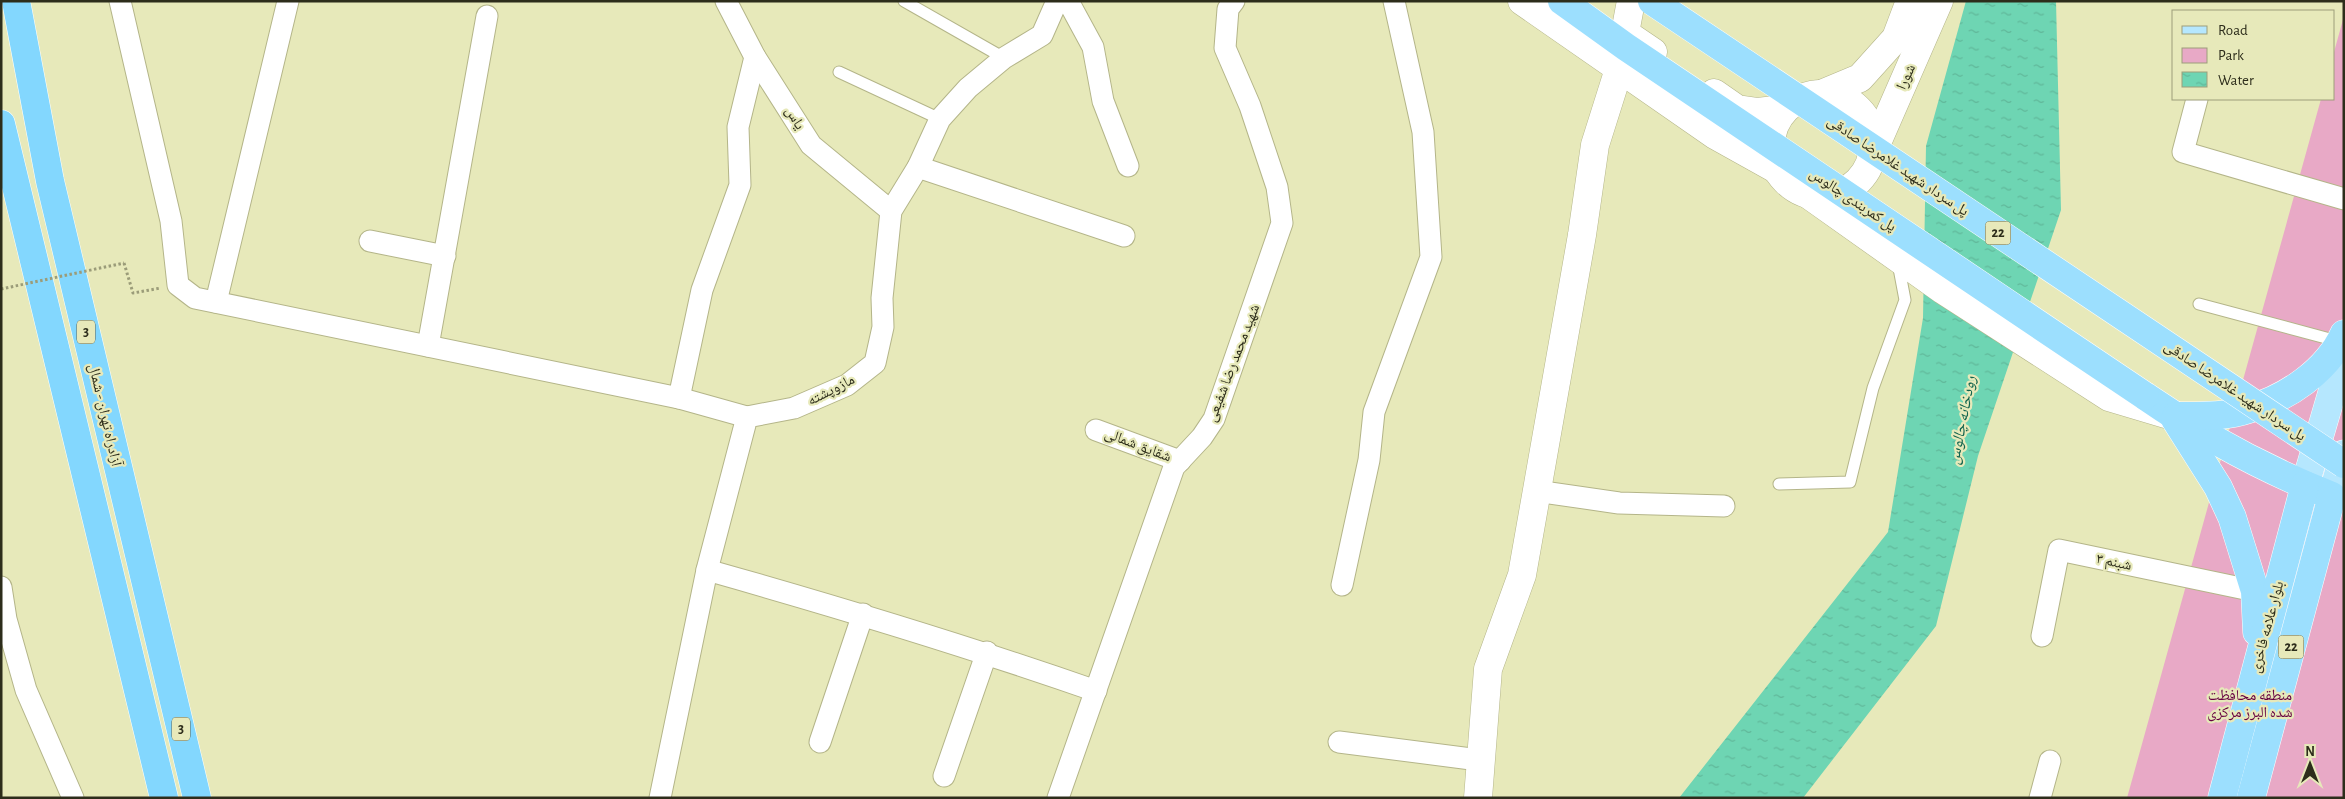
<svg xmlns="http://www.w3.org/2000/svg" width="2345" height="799" viewBox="0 0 2345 799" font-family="'Alegreya Sans','Noto Naskh Arabic',sans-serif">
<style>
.green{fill:#e8a9c6}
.water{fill:url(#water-ripples)}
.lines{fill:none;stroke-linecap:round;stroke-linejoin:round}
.service-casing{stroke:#b4b589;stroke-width:13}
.minor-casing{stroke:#b4b589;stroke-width:23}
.tertiary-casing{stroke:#b4b589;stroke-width:29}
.primary-casing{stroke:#fff;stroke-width:29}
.trunk-casing{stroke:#fff;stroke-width:29}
.motorway-casing{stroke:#fff;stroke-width:29}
.path{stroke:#9b9c79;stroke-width:3;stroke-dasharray:2.5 2.5;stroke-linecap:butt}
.service{stroke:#fff;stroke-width:11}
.minor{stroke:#fff;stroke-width:21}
.tertiary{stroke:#fff;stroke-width:28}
.primary{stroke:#b5e7fe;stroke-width:28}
.trunk{stroke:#9cdffe;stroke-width:28}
.motorway{stroke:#83d7fe;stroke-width:28}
.trunk-bridge-casing{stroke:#fff;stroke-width:29;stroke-linecap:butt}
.path-bridge{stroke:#9b9c79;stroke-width:3;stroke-dasharray:2.5 2.5;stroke-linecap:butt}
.trunk-bridge{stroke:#9cdffe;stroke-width:28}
.labels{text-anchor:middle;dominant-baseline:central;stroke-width:4.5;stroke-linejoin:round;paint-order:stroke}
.shield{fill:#e7e9ba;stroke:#65654b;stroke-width:1}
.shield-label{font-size:14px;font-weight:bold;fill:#2d2d1b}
.street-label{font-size:15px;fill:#2d2d1b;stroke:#e7e9ba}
.park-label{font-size:15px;fill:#660141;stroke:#e7e9ba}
.water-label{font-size:16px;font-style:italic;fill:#11644e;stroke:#e7e9ba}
</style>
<defs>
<pattern id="water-ripples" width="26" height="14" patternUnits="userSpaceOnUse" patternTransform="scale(1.25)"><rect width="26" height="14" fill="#6ed5b3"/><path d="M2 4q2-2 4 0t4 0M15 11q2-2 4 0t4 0" fill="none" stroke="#60b799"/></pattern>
</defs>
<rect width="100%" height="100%" fill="#e7e9ba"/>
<polygon class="green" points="2344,16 2344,798 2127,798 2321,99 2334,99 2334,52"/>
<polygon class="water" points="1966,1 2056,1 2061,210 1978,456 1936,626 1803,798 1679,798 1888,532 1923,318 1926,146"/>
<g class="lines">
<defs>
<g id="service">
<polyline points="904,1 1004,58"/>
<polyline points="839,72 940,119"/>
<polyline points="2199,304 2341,342"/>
<polyline points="1779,484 1850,482 1873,388 1905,300 1898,263"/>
</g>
<g id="minor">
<polyline points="120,1 171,221 178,285 195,298 679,398 747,417"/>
<polyline points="726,1 755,57 811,145 891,211"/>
<polyline points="1068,1 1093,47 1103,101 1128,166"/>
<polyline points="2197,99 2183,152 2344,199"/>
<polyline points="918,167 1124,236"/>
<polyline points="370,241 445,256"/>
<polyline points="216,302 288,1"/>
<polyline points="428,346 487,16"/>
<polyline points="679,398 702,290 740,185 738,127 755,57"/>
<polyline points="1096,430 1180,461"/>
<polyline points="1536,491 1619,503 1724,506"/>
<path d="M 707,570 C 838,607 967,646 1096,691"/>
<polyline points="1342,585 1369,460 1374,412 1431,257 1423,132 1394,1"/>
<polyline points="1,587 6,619 26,690 73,798"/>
<polyline points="2042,636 2059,550 2255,591"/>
<polyline points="820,742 863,614"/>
<polyline points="1339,742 1479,760"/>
<polyline points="944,776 987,652"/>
<polyline points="660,798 707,570 747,417 794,408 847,385 875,363 883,327 882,298 891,211 918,167 940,119 968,88 1004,58 1042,35 1057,1"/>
<polyline points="1058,798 1174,467 1202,437 1214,419 1282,223 1277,187 1250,106 1225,48 1228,9 1234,1"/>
<polyline points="2040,798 2050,761"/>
</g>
<g id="tertiary">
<polyline points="1522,1 1715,135 1776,169"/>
<polyline points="1631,1 1625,33 1653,52"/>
<polyline points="1714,93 1737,109 1758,112 1784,109"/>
<polyline points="1824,93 1860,78 1896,38 1910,1"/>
<circle cx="1822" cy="145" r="51"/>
<polyline points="1873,152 1939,1"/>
<polyline points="1809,195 1943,290 2109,397 2166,414"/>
<polyline points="1478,798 1488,669 1522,575 1582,235 1595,145 1619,69"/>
</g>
<g id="primary">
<polyline points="2305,485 2344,352"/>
<polyline points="2332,496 2344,454"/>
</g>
<g id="trunk">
<path d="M 2145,396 C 2203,436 2266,470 2332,496 L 2251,798"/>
<path d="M 2176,416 C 2200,416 2226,417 2249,409 C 2287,398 2327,371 2344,334"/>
<polyline points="2175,419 2218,487 2232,517 2255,591 2257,632"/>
<polyline points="2222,798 2305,485"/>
</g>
<g id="motorway">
<polyline points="16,1 50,181 197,798"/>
<polyline points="1,124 164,798"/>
</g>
</defs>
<use href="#service" class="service-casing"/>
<use href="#minor" class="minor-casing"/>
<use href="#tertiary" class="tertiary-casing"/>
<use href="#primary" class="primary-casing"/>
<use href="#trunk" class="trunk-casing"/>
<use href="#motorway" class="motorway-casing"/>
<polyline class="path" points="124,263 133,293 161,288"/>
<use href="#service" class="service"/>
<use href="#minor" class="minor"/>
<use href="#tertiary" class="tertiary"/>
<use href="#primary" class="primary"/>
<use href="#trunk" class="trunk"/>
<use href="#motorway" class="motorway"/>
<defs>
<g id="trunk-bridge">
<polyline points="1562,1 1626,47 2145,396"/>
<polyline points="1652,1 2344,464"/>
</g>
</defs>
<use href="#trunk-bridge" class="trunk-bridge-casing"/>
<polyline class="path-bridge" points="1,289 124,263"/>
<use href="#trunk-bridge" class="trunk-bridge"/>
</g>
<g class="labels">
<g class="shield">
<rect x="1985.5" y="221.5" width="25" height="23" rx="4"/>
<rect x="77" y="320.5" width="18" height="23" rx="4"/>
<rect x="2278.5" y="635.5" width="25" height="23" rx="4"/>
<rect x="172" y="717.5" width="18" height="23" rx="4"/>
</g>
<g class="shield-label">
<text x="1998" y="233">22</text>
<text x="86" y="332">3</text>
<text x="2291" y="647">22</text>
<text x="181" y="729">3</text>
</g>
<g class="street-label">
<text transform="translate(1906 77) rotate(-66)">شورا</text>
<text transform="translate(795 118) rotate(59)">یاس</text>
<text transform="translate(1898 166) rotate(34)">پل سردار شهید غلامرضا صادقی</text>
<text transform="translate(1853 200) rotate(34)">پل کمربندی چالوس</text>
<text transform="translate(1233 363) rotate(-69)">شهید محمد رضا شفیعی</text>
<text transform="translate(831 390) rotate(-27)">مازوپشته</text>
<text transform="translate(2235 391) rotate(34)">پل سردار شهید غلامرضا صادقی</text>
<text transform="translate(105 415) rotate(77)">آزادراه تهران - شمال</text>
<text transform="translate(1138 445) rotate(21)">شقایق شمالی</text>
<text transform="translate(2114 562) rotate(12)">شبنم ۳</text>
<text transform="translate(2267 627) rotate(-75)">بلوار علامه فاخری</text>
</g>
<g class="park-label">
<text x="2250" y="695">منطقه محافظت<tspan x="2250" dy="17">شده البرز مرکزی</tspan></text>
</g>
<g class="water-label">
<text transform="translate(1962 420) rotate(-79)">رودخانه چالوس</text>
</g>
</g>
<rect width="2345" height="799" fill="none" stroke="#2d2d1b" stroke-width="5"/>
<rect x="2172" y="10" width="162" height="90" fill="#e7e9ba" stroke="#9d9e7a"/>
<rect x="2182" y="26" width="25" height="8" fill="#b5e7fe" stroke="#9d9e7a"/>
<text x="2218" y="35" font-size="15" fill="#2d2d1b">Road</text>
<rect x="2182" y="48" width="25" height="15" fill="#e8a9c6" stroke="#9d9e7a"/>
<text x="2218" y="60" font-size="15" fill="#2d2d1b">Park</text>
<rect x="2182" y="72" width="25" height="15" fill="url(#water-ripples)" stroke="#9d9e7a"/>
<text x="2218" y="85" font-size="15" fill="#2d2d1b">Water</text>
<g transform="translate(2310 764)" stroke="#e7e9ba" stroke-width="4" paint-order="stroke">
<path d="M0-4L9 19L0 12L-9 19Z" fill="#2d2d1b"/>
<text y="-8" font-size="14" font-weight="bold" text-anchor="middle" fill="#2d2d1b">N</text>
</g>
</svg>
